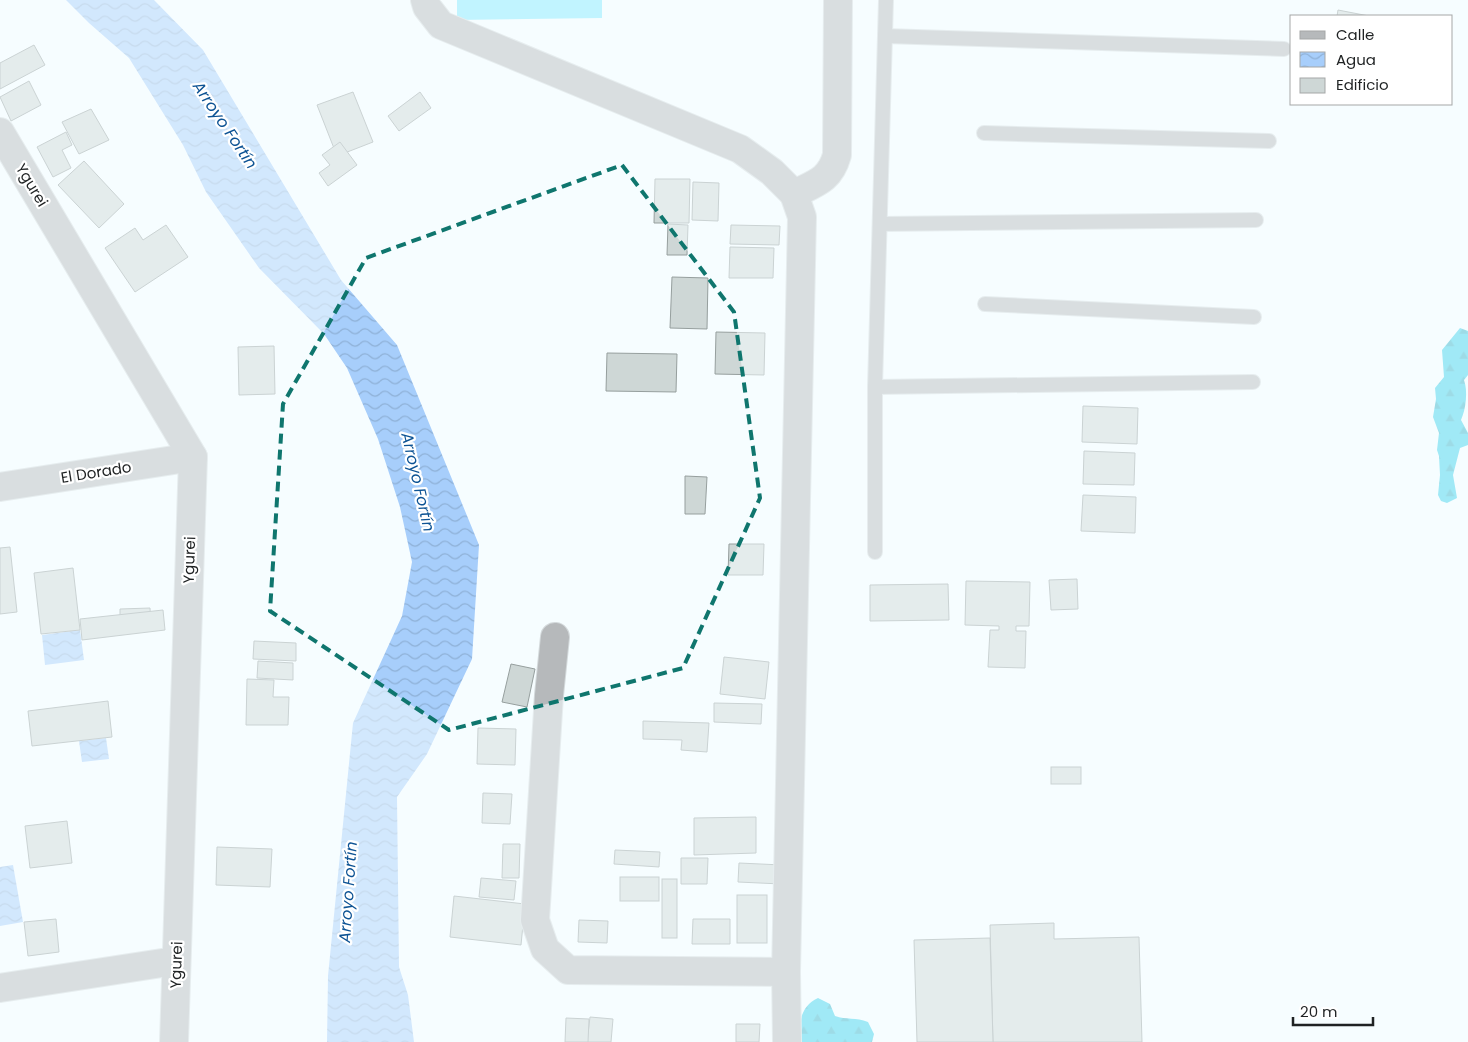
<svg xmlns="http://www.w3.org/2000/svg" width="1468" height="1042" viewBox="0 0 1468 1042" font-family="Poppins,sans-serif">
<style>
.forest{fill:url(#forest-firs)}
.pitch{fill:#82e9fe}
.water{fill:url(#water-waves)}
.building{fill:#ced7d6;stroke:#969f9e}
.lines{fill:none;stroke-linecap:round;stroke-linejoin:round}
.lane-casing{stroke:#d4dadc;stroke-width:16}
.street-casing{stroke:#d4dadc;stroke-width:30}
.lane{stroke:#b6b9bb;stroke-width:14}
.street{stroke:#b6b9bb;stroke-width:28}
.marked{fill:none;stroke:#0f766e;stroke-width:4;stroke-dasharray:10 6;stroke-linejoin:round}
.labels{text-anchor:middle;dominant-baseline:central;stroke-width:4.5;stroke-linejoin:round;paint-order:stroke}
.street-label{font-size:15px;fill:#1f2223;stroke:#fff}
.water-label{font-size:16px;font-style:italic;fill:#0d5394;stroke:#fff}
</style>
<defs>
<pattern id="forest-firs" width="22" height="20" patternUnits="userSpaceOnUse" patternTransform="scale(1.25)"><rect width="22" height="20" fill="#39d0ea"/><path d="M5 1l3.5 6h-7zM16 11l3.5 6h-7z" fill="#32b2c8"/></pattern>
<pattern id="water-waves" width="16" height="10" patternUnits="userSpaceOnUse" patternTransform="scale(1.25)"><rect width="16" height="10" fill="#a7cefb"/><path d="M0 5q4-4 8 0t8 0" fill="none" stroke="#8fb1d7"/></pattern>
</defs>
<rect width="100%" height="100%" fill="#f6fdff"/>
<g class="forest">
<path d="M 1460,328 L 1468,331 L 1468,375 L 1464,380 C 1468,391 1466,409 1461,420 L 1468,433 L 1468,445 L 1460,448 L 1453,475 L 1457,498 L 1447,503 L 1441,501 L 1438,495 L 1440,475 L 1439,456 L 1437,450 L 1439,433 L 1433,417 L 1436,399 L 1435,388 L 1444,377 L 1442,350 Z"/>
<path d="M 818,998 L 830,1004 L 835,1016 C 846,1020 856,1017 868,1022 L 874,1034 L 872,1042 L 799,1042 C 799,1024 800,1006 818,998 Z"/>
</g>
<polygon class="pitch" points="457,0 602,0 602,18 457,20"/>
<g class="water">
<polygon points="66,0 154,0 203,50 341,280 397,345 479,545 472,659 427,754 397,797 399,967 408,995 414,1042 327,1042 328,976 353,723 402,616 412,562 400,507 378,439 347,368 324,334 259,268 206,192 183,145 129,58 89,23"/>
<polygon points="80,630 84,660 45,665 42,635"/>
<polygon points="106,738 109,759 82,762 79,741"/>
<polygon points="13,865 23,922 0,926 0,867"/>
</g>
<g class="building">
<polygon points="1338,10 1369,16 1337,16"/>
<polygon points="34,45 45,65 0,89 0,63"/>
<polygon points="29,81 41,105 11,121 0,97"/>
<polygon points="353,92 373,142 337,156 317,105"/>
<polygon points="420,92 431,108 399,131 388,116"/>
<polygon points="91,109 109,140 79,154 62,122"/>
<polygon points="66,132 72,145 62,150 71,168 53,177 37,147"/>
<polygon points="340,142 357,165 328,186 319,173 330,165 322,155"/>
<polygon points="84,161 124,204 99,228 58,185"/>
<polygon points="655,179 690,179 689,223 654,223"/>
<polygon points="693,182 719,183 718,221 692,220"/>
<polygon points="668,224 688,225 687,255 667,255"/>
<polygon points="166,225 188,257 135,292 105,248 135,228 143,240"/>
<polygon points="731,225 780,226 779,245 730,244"/>
<polygon points="730,247 774,248 773,278 729,278"/>
<polygon points="672,277 708,278 707,329 670,328"/>
<polygon points="716,332 765,333 764,375 715,374"/>
<polygon points="274,346 275,394 239,395 238,347"/>
<polygon points="607,353 677,354 676,392 606,391"/>
<polygon points="1083,406 1138,408 1137,444 1082,442"/>
<polygon points="1084,451 1135,453 1134,485 1083,484"/>
<polygon points="685,476 707,477 705,514 685,514"/>
<polygon points="1083,495 1136,497 1135,533 1081,531"/>
<polygon points="729,544 764,544 763,575 728,575"/>
<polygon points="10,547 17,612 0,614 0,548"/>
<polygon points="73,568 80,630 41,634 34,573"/>
<polygon points="1077,579 1078,609 1051,610 1049,580"/>
<polygon points="966,581 1030,582 1029,626 1016,626 1016,631 1026,631 1025,668 988,667 990,630 999,630 999,626 965,625"/>
<polygon points="948,584 949,620 870,621 870,585"/>
<polygon points="150,608 151,628 120,630 120,609"/>
<polygon points="163,610 165,630 82,640 80,619"/>
<polygon points="254,641 296,643 296,661 253,659"/>
<polygon points="724,657 769,662 765,699 720,694"/>
<polygon points="258,661 293,663 293,680 257,678"/>
<polygon points="511,664 535,669 527,707 502,702"/>
<polygon points="247,679 274,680 273,697 289,697 288,725 246,725"/>
<polygon points="108,701 112,737 32,746 28,711"/>
<polygon points="714,703 762,704 761,724 714,722"/>
<polygon points="643,721 709,723 707,752 681,750 682,740 643,739"/>
<polygon points="478,728 516,729 515,765 477,764"/>
<rect x="1051" y="767" width="30" height="17"/>
<polygon points="483,793 512,794 510,824 482,823"/>
<polygon points="756,817 756,853 694,855 694,818"/>
<polygon points="67,821 72,863 30,868 25,826"/>
<polygon points="503,844 520,844 519,878 502,878"/>
<polygon points="217,847 272,849 270,887 216,885"/>
<polygon points="615,850 660,852 659,867 614,864"/>
<polygon points="681,858 708,858 707,884 681,884"/>
<polygon points="739,863 782,865 781,884 738,882"/>
<rect x="620" y="877" width="39" height="24"/>
<polygon points="481,878 516,881 514,900 479,897"/>
<rect x="662" y="879" width="15" height="59"/>
<rect x="737" y="895" width="30" height="48"/>
<polygon points="454,896 525,904 521,945 450,937"/>
<polygon points="56,919 59,952 28,956 24,922"/>
<polygon points="693,919 730,919 730,944 692,944"/>
<polygon points="579,920 608,921 607,943 578,942"/>
<polygon points="1054,923 1054,939 1139,937 1142,1042 993,1042 990,925"/>
<polygon points="990,938 993,1042 917,1042 914,940"/>
<polygon points="590,1017 613,1019 611,1042 587,1042"/>
<polygon points="566,1018 589,1019 588,1042 565,1042"/>
<polygon points="736,1024 760,1024 759,1042 736,1042"/>
</g>
<g class="lines">
<defs>
<g id="lane">
<polyline points="885,36 1284,49"/>
<polyline points="984,133 1269,141"/>
<polyline points="880,224 1256,220"/>
<polyline points="985,304 1254,317"/>
<polyline points="875,387 1253,382"/>
<polyline points="875,552 875,387 886,0"/>
</g>
<g id="street">
<polyline points="425,0 427,7 441,25 740,149 772,172 794,194"/>
<polyline points="0,132 193,457 174,1042"/>
<polyline points="0,487 193,457"/>
<polyline points="555,637 549,695 535,920 545,949 568,970 786,972"/>
<polyline points="0,988 175,961"/>
<path d="M 787,1042 L 786,972 L 802,217 L 794,194 C 816,183 830,180 837,155 L 838,0"/>
</g>
</defs>
<use href="#lane" class="lane-casing"/>
<use href="#street" class="street-casing"/>
<use href="#lane" class="lane"/>
<use href="#street" class="street"/>
</g>
<path d="M0 0H1468V1042H0ZM 622,165 L 734,312 L 760,498 L 683,668 L 449,730 L 270,611 L 283,404 L 366,258 Z" fill="#f6fdff" fill-opacity=".55" fill-rule="evenodd"/>
<path class="marked" d="M 622,165 L 734,312 L 760,498 L 683,668 L 449,730 L 270,611 L 283,404 L 366,258 Z"/>
<g class="labels">
<g class="street-label">
<text transform="translate(32 185) rotate(59)">Ygurei</text>
<text transform="translate(96 472) rotate(-9)">El Dorado</text>
<text transform="translate(189 560) rotate(-88)">Ygurei</text>
<text transform="translate(176 965) rotate(-88)">Ygurei</text>
</g>
<g class="water-label">
<text transform="translate(225 125) rotate(56)">Arroyo Fortín</text>
<text transform="translate(418 482) rotate(77)">Arroyo Fortín</text>
<text transform="translate(348 892) rotate(-86)">Arroyo Fortín</text>
</g>
</g>
<rect x="1290" y="15" width="162" height="90" fill="#ffffff" stroke="#a5a7a7"/>
<rect x="1300" y="31" width="25" height="8" fill="#b6b9bb" stroke="#a5a7a7"/>
<text x="1336" y="40" font-size="15" fill="#1f2223">Calle</text>
<rect x="1300" y="52" width="25" height="15" fill="url(#water-waves)" stroke="#a5a7a7"/>
<text x="1336" y="65" font-size="15" fill="#1f2223">Agua</text>
<rect x="1300" y="78" width="25" height="15" fill="#ced7d6" stroke="#a5a7a7"/>
<text x="1336" y="90" font-size="15" fill="#1f2223">Edificio</text>
<path d="M1293 1017v8h80v-8" fill="none" stroke="#1f2223" stroke-width="2.5"/>
<text x="1300" y="1017" font-size="15" fill="#1f2223" stroke="#ffffff" stroke-width="4" paint-order="stroke">20 m</text>
</svg>
